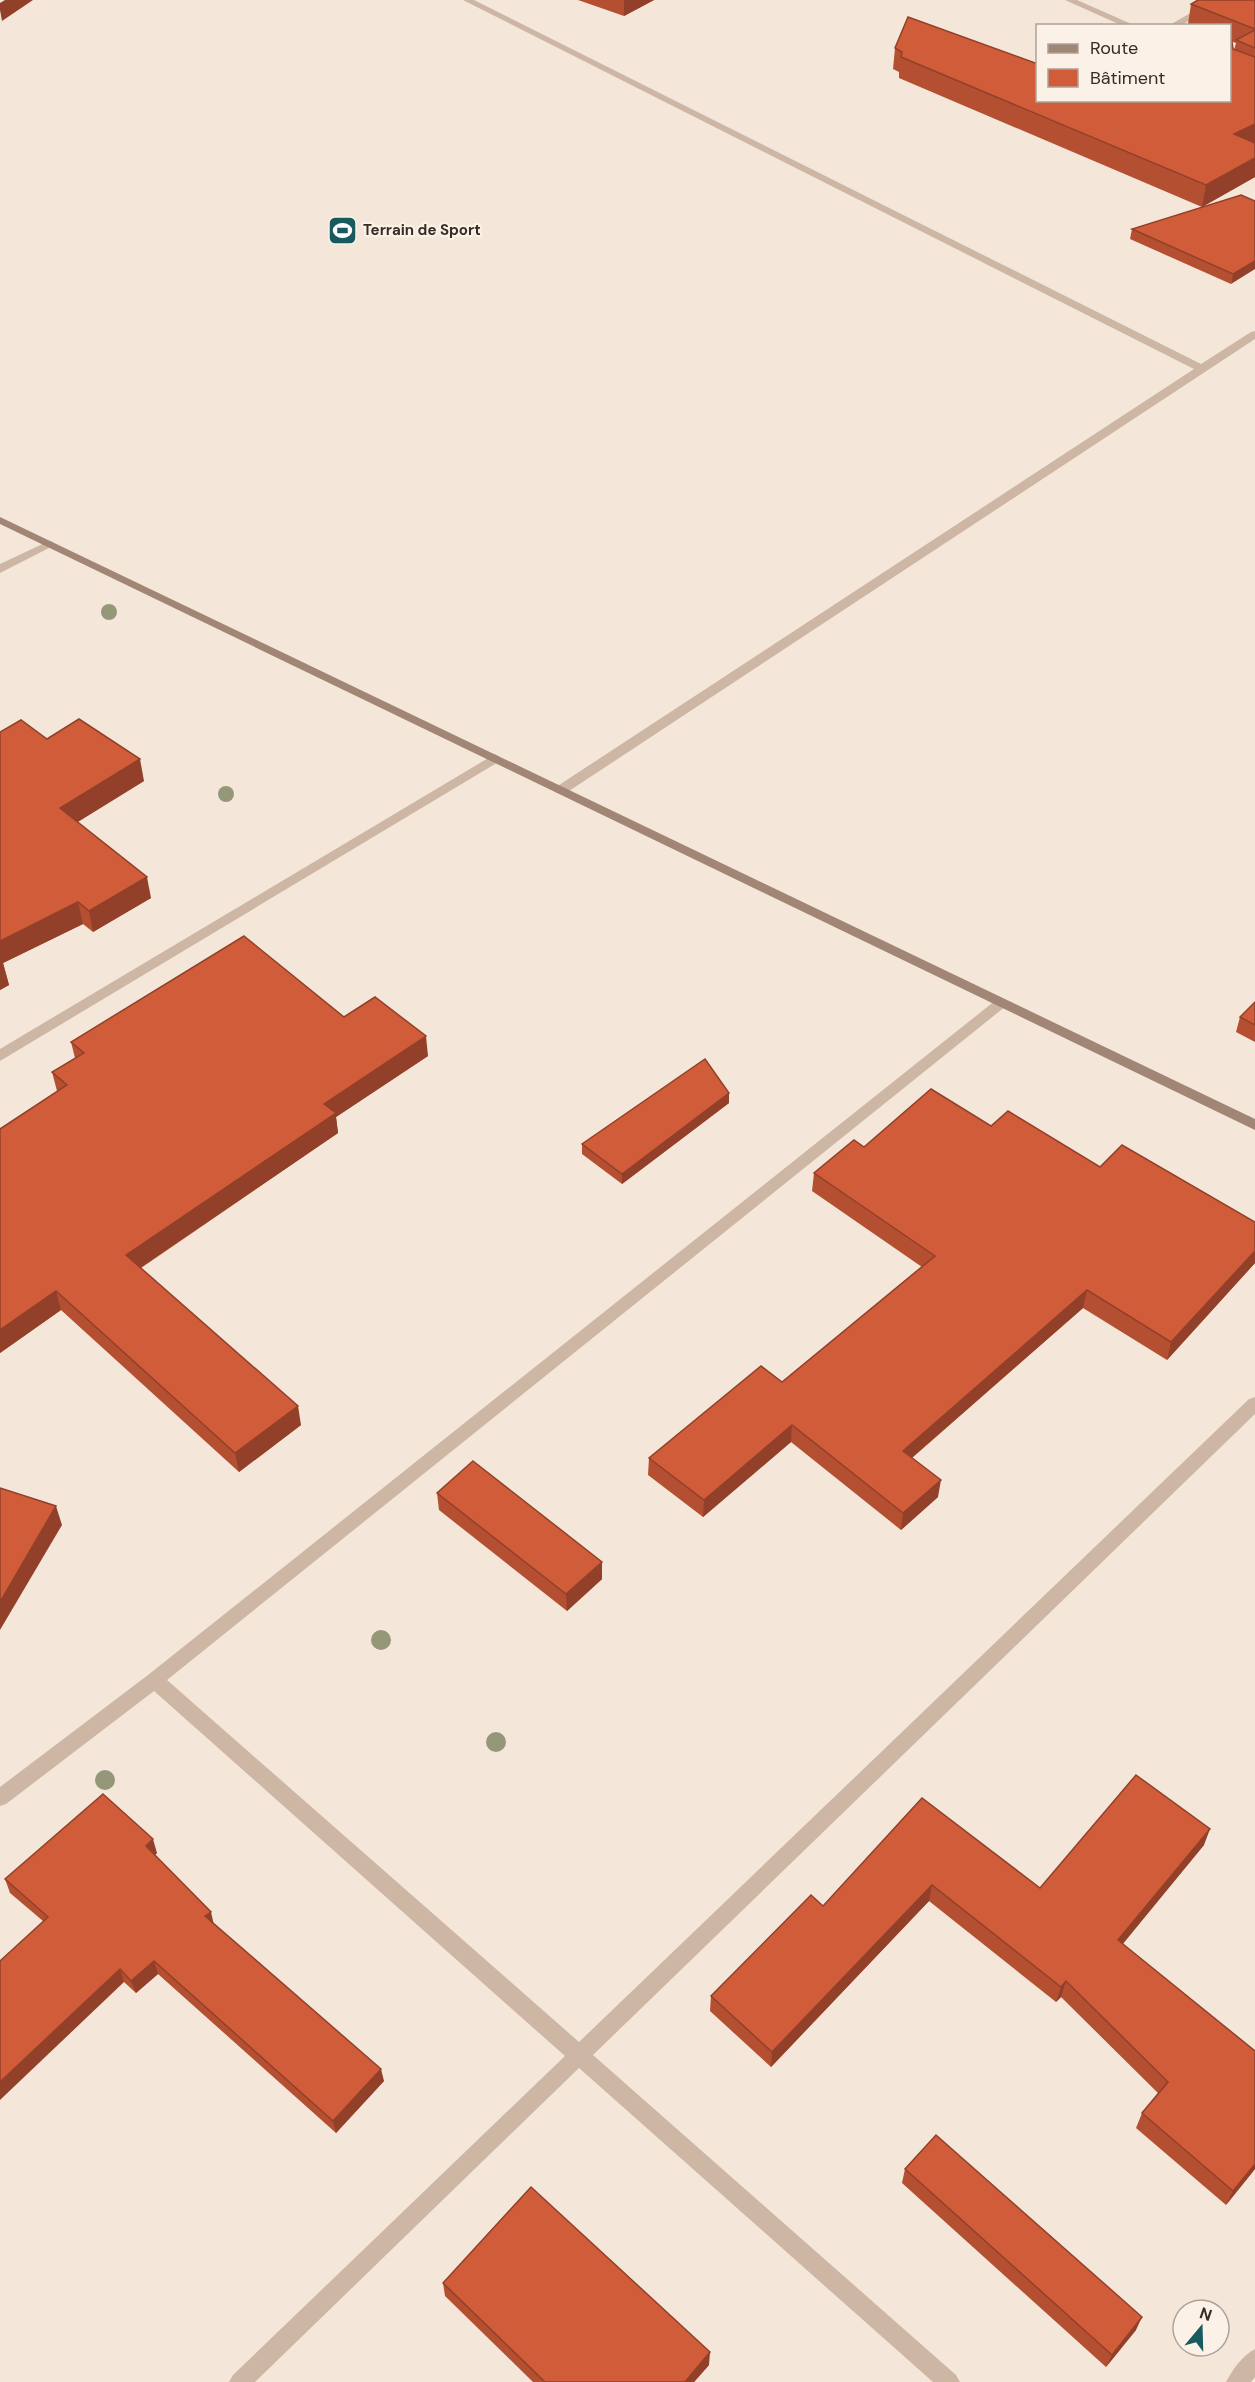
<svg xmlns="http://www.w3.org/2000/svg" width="1255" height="2382" viewBox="0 0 1255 2382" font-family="'DM Sans',sans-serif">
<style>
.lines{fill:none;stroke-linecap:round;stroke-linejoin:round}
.street{fill:#cdb6a4;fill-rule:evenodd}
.secondary{fill:#a18575;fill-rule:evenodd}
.tree{fill:#959878}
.wall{fill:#b44f32}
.shaded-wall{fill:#924029}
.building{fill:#d15c3a;stroke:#924029;stroke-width:1.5}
.labels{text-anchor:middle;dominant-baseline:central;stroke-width:4.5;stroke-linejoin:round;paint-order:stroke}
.far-poi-label{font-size:15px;font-weight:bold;fill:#382c26;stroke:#fbf1e6;text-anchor:start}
</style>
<rect width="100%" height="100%" fill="#f4e7d9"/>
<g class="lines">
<g class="street">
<polygon points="463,0 474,0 1201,364 1251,332 1255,331 1255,339 566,793 556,793 555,790 556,787 1194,369"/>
<polygon points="1065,0 1077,0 1136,26 1123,26"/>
<polygon points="1213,0 1224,0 1180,26 1168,26"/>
<polygon points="49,541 53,542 53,546 0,573 0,564"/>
<polygon points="495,754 501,758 500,761 0,1061 0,1049"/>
<polygon points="1001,998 1006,1000 1008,1003 1006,1006 167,1680 579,2042 1249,1399 1255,1397 1255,1414 593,2055 956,2375 960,2382 933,2382 579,2068 255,2382 229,2382 233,2375 565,2056 154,1691 6,1804 0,1806 0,1787 148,1675 996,1000"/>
<path d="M 1255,2349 L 1255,2377 L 1251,2382 L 1226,2382 C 1232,2370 1243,2355 1255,2349 Z"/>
</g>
<polygon class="secondary" points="0,517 1255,1119 1255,1130 0,524"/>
</g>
<g class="tree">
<circle cx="109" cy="612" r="8"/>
<circle cx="226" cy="794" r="8"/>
<circle cx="381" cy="1640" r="10"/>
<circle cx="496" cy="1742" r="10"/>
<circle cx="105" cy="1780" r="10"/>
</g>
<g class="wall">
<polygon points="578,0 654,0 624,16"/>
<polygon points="1255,0 1255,177 1202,207 899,78 899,72 893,69 895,48 1038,100 1230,100 1233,49 1234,50 1236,43 1230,41 1230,26 1191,26 1188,24 1191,4"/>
<polygon points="1255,201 1231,284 1130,239 1132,229"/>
<polygon points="0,732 47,739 144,781 77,822 151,898 93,932 83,924 3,963 9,985 0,990"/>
<polygon points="1255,1002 1255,1042 1236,1032 1240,1017"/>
<polygon points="344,1017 428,1056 336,1117 338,1133 141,1268 301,1425 239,1472 61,1310 0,1353 57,1091 52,1072 75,1058 71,1042"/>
<polygon points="729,1093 729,1103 622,1184 582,1154 582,1144"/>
<polygon points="991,1126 1100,1167 1255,1222 1255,1263 1167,1360 1083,1308 912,1458 938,1497 901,1530 791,1442 703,1517 648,1475 649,1458 782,1382 922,1267 812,1191 814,1173 864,1147"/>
<polygon points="437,1493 602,1579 567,1611 439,1510"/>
<polygon points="922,1798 1040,1888 1204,1845 1122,1944 1255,2051 1255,2169 1226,2205 1136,2128 1142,2113 1158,2093 1061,1997 1056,2002 929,1901 771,2067 710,2011 711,1996 823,1906"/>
<polygon points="157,1853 155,1855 214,1924 384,2081 336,2133 158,1974 136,1993 124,1982 43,1921 10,1893 5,1879"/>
<polygon points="905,2169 1136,2330 1106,2367 902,2183"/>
<polygon points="443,2283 709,2365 694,2382 533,2382 445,2296"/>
</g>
<g class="shaded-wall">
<polygon points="5,0 33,0 2,21 0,10 0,3"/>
<polygon points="624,0 654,0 624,16"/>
<polygon points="1255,124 1255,143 1234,134"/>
<polygon points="1255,158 1255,177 1202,207 1206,185"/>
<polygon points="1255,261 1255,269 1231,284 1233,274"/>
<polygon points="140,759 144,781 65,830 60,808"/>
<polygon points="147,877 151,898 93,932 89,911"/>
<polygon points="78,902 83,924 3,963 9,985 0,990 0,941"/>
<polygon points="426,1036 428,1056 336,1117 338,1133 131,1274 126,1255 324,1104"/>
<polygon points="729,1093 729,1103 622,1184 622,1174"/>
<polygon points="1255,1251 1255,1263 1167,1360 1171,1342"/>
<polygon points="1087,1290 1083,1308 900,1468 903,1451"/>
<polygon points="56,1291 61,1310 0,1353 0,1330"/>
<polygon points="298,1406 301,1425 239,1472 235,1453"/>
<polygon points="792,1425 791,1442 703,1517 704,1500"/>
<polygon points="941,1480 938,1497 901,1530 903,1513"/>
<polygon points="56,1506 62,1525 0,1630 0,1602"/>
<polygon points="602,1562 602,1579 567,1611 566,1594"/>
<polygon points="1210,1829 1204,1845 1113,1956 1118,1940"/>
<polygon points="153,1839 157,1853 150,1860 146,1846"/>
<polygon points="932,1885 929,1901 771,2067 772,2052"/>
<polygon points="211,1912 214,1925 205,1916"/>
<polygon points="154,1961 158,1974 136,1993 131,1981"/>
<polygon points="120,1969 124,1982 0,2100 0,2082"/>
<polygon points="1066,1981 1061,1997 1056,2002 1061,1987"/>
<polygon points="381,2069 384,2081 336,2133 333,2121"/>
<polygon points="1255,2164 1255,2169 1226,2205 1233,2191"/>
<polygon points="1142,2317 1136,2330 1106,2367 1112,2355"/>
<polygon points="710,2352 709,2365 694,2382 685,2382"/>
</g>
<g class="building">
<polygon points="1198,0 1255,0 1255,29 1191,4"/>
<polygon points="908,17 1038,64 1038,100 1230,100 1230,43 1232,42 1233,49 1255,57 1255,124 1234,134 1255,143 1255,158 1206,185 901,57 902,52 895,48"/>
<polygon points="1255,30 1255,48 1236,40"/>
<polygon points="1241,195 1255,201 1255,261 1233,274 1132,229"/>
<polygon points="79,719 140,759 60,808 147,877 89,911 78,902 0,941 0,732 21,720 47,739"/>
<polygon points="244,936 344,1017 375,997 426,1036 324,1104 336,1113 126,1255 298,1406 235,1453 56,1291 0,1330 0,1129 67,1085 52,1072 84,1053 71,1042"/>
<polygon points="1255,1002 1255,1025 1240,1017"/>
<polygon points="705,1059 729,1093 622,1174 582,1144"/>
<polygon points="931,1089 991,1126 1008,1111 1100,1167 1122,1145 1255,1222 1255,1251 1171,1342 1087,1290 903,1451 941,1480 903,1513 792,1425 704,1500 649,1458 761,1366 782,1382 935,1256 814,1173 854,1140 864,1147"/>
<polygon points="473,1461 602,1562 566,1594 437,1493"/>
<polygon points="0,1488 56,1506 0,1602"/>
<polygon points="1136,1775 1210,1829 1118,1940 1255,2051 1255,2164 1233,2191 1142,2113 1168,2082 1066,1981 1061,1987 932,1885 772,2052 711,1996 811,1895 823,1906 922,1798 1040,1888"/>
<polygon points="103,1794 153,1839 146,1846 211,1912 205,1916 381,2069 333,2121 154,1961 131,1981 120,1969 0,2082 0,1961 48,1917 5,1879"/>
<polygon points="936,2135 1142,2317 1112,2355 905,2169"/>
<polygon points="531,2187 710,2352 685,2382 545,2382 443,2283"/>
</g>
<defs>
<symbol id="stadium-square" viewBox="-11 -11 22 22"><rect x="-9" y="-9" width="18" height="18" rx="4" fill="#185a5d" stroke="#fbf1e6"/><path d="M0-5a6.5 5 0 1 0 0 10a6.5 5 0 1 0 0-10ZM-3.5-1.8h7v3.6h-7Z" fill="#fff"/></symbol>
</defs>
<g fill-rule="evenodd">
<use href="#stadium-square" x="326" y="214" width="33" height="33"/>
</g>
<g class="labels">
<g class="far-poi-label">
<text x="363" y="230">Terrain de Sport</text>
</g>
</g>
<rect x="1036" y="24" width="195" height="78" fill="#fbf1e6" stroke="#ada299" stroke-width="1.5"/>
<rect x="1048" y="44" width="30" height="9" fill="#a18575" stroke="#ada299" stroke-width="1.5"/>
<text x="1090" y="54" font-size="18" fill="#382c26">Route</text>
<rect x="1048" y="69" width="30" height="18" fill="#d15c3a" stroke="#ada299" stroke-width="1.5"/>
<text x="1090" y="84" font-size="18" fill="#382c26">Bâtiment</text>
<g transform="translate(1201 2328) rotate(19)"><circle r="28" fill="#fbf1e6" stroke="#ada299" stroke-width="1.5"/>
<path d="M0-4.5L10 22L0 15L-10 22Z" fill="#185a5d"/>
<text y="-9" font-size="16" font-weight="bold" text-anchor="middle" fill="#382c26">N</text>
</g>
</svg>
